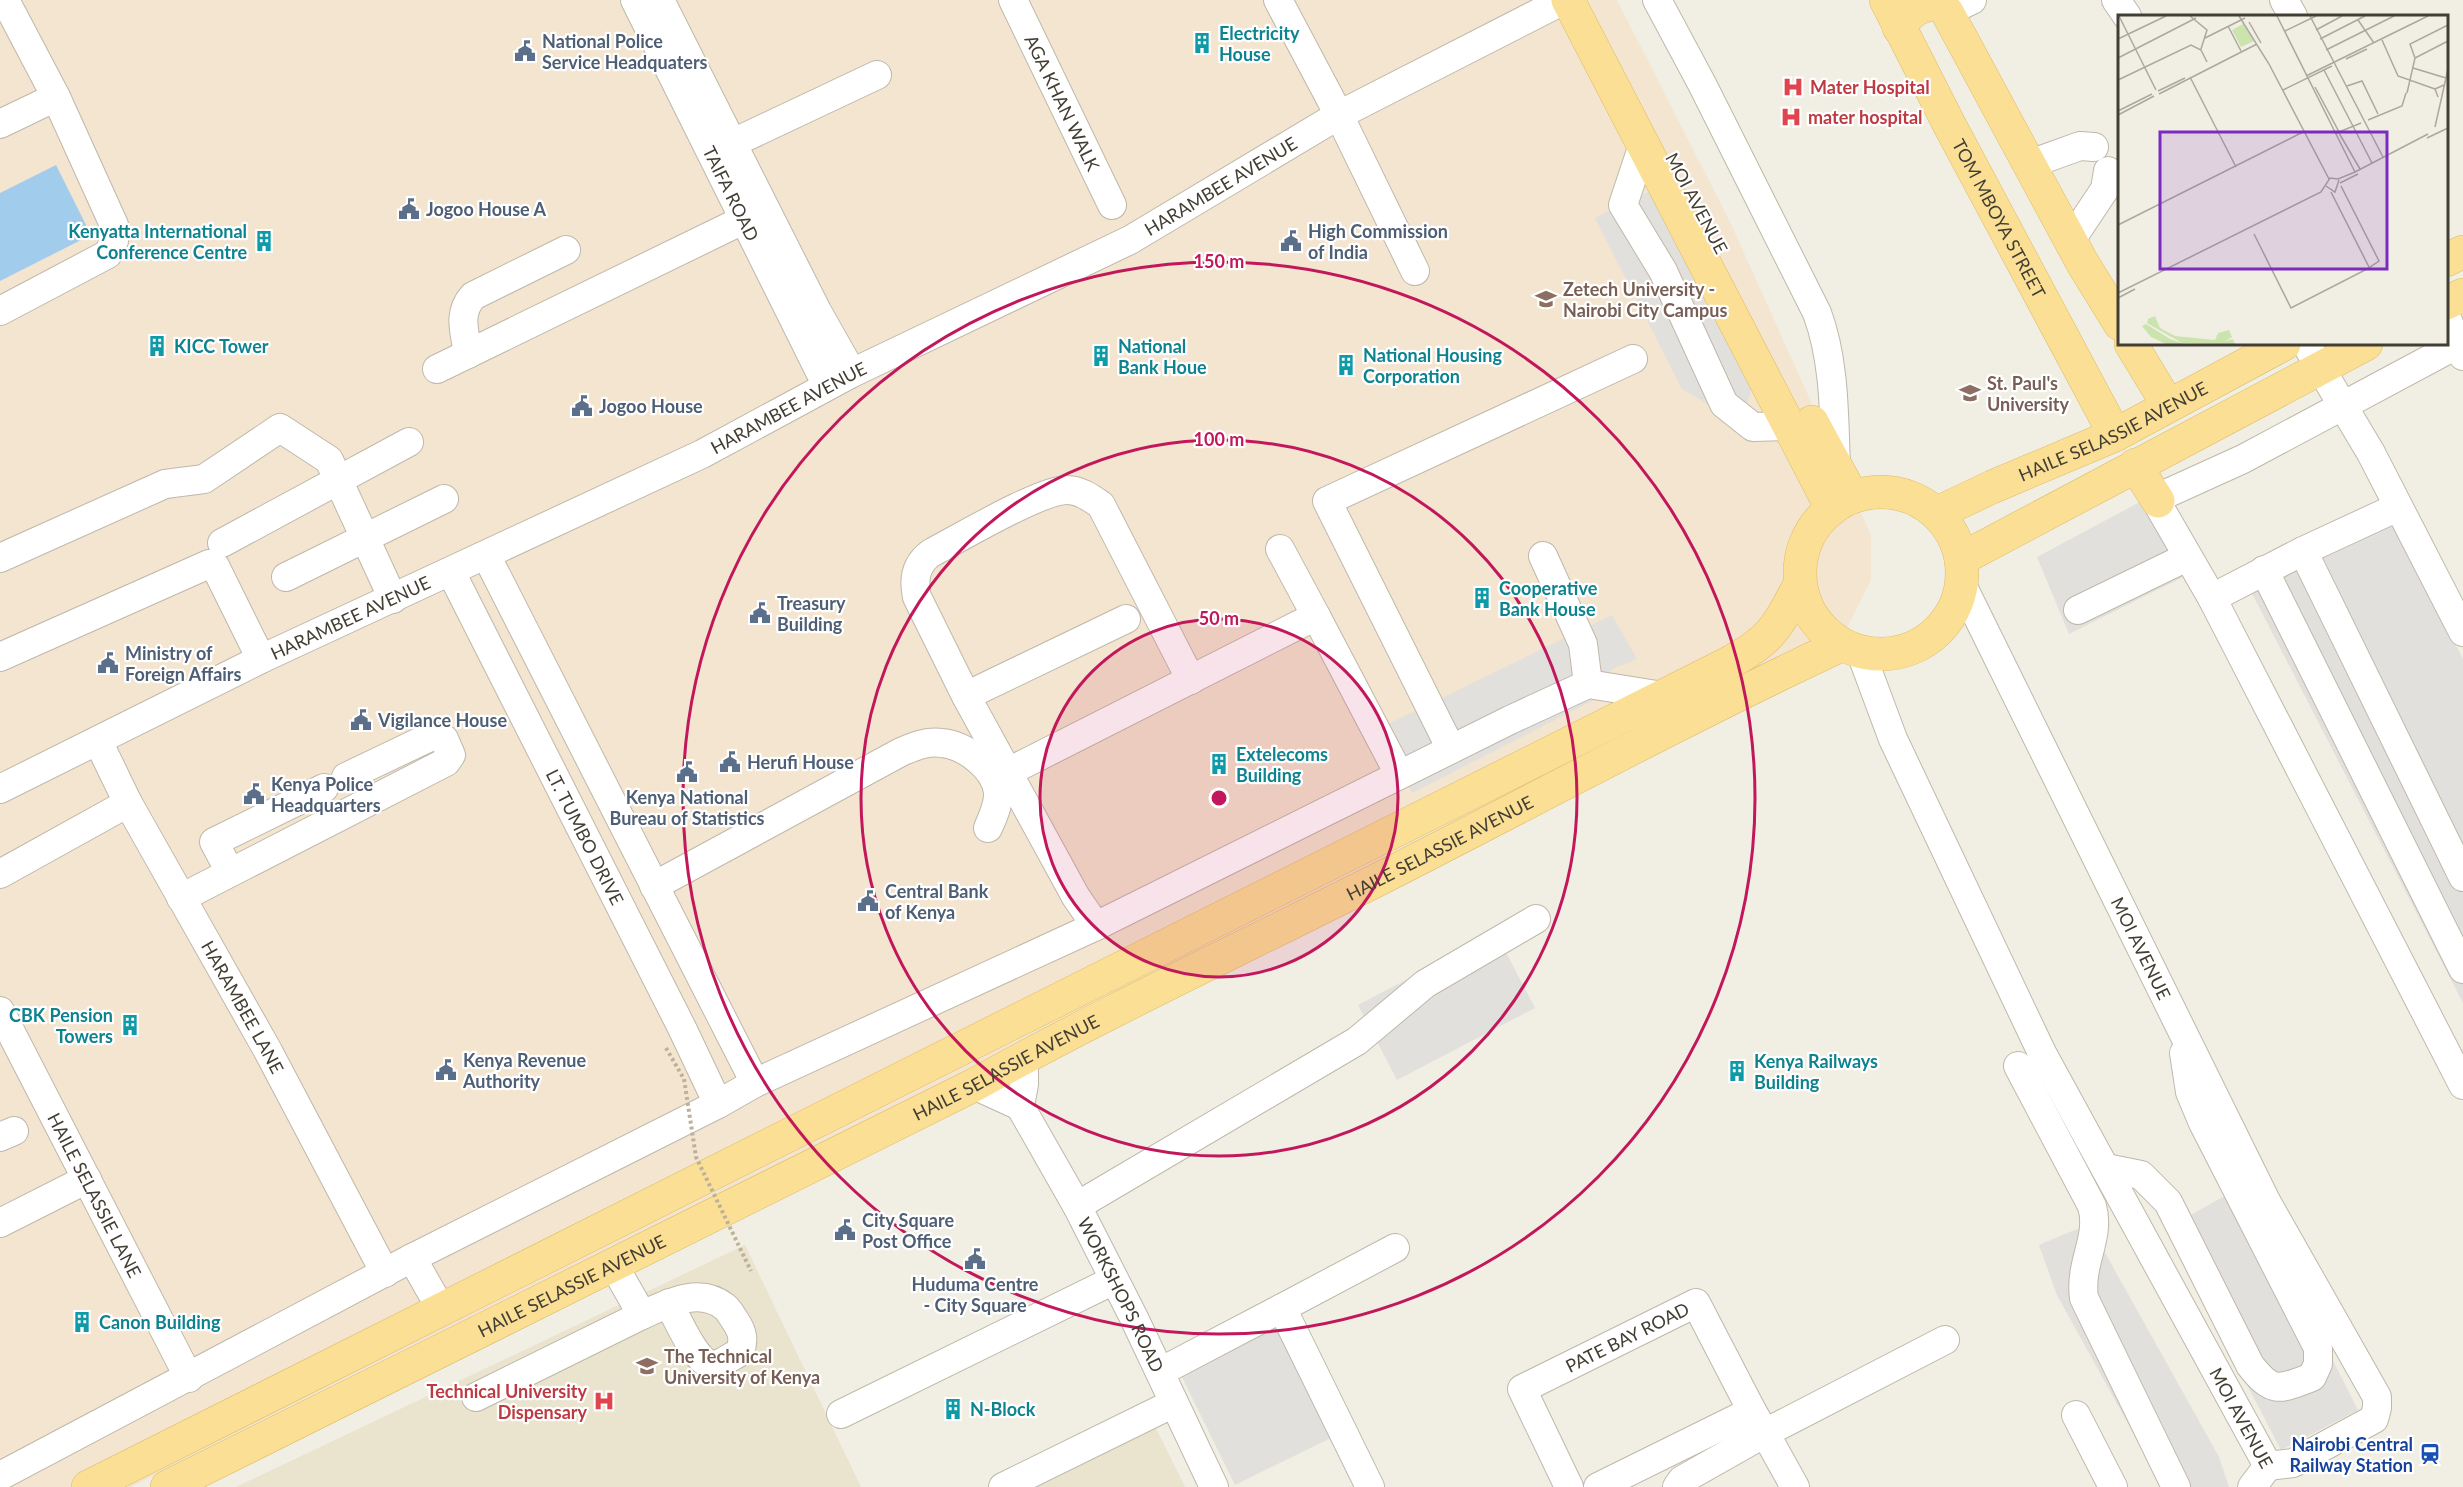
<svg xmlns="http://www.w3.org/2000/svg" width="2463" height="1487" viewBox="0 0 2463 1487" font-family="Lato,sans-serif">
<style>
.commercial{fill:#f3e5cf}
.education{fill:#eae3ce}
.parking{fill:#e2e0dc}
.water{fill:#a2ccec}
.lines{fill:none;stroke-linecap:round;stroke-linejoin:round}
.minor-casing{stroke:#bfb8aa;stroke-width:30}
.major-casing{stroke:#debc66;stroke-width:34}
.minor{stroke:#fff;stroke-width:28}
.major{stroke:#fadf95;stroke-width:33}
.path-bridge{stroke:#bdb199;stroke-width:4;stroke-dasharray:3 3;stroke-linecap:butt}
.ring{fill:none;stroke:#c2185b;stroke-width:3}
.labels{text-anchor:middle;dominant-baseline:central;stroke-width:4.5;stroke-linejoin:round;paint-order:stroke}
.culture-label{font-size:18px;font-weight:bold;fill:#0d838f;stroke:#fff;text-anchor:start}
.service-label{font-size:18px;font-weight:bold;fill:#4e5e75;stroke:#fff;text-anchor:start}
.health-label{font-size:18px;font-weight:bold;fill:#be3a42;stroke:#fff;text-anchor:start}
.street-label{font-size:18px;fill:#433e34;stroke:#fff}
.education-label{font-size:18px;font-weight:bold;fill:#785e54;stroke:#fff;text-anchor:start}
.transit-label{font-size:18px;font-weight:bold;fill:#164399;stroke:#fff;text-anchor:end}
.inset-road{fill:none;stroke:#aba89e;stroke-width:1.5}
.view{fill:#7b2cbf;fill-opacity:0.15;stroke:#7b2cbf;stroke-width:3}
.inset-edge{fill:none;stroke:#433e34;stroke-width:3}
.centre{fill:#c2185b;stroke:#fff;stroke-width:3}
.ring-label{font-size:18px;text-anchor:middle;font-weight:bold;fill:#c2185b;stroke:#fff;stroke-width:4.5;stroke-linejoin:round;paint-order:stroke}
</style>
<rect width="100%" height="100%" fill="#f1eee4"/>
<polygon class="commercial" points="0,0 1617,0 1730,222 1871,535 1871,580 1848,626 1671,721 131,1487 0,1487"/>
<g class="education">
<polygon points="745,1245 861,1487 236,1487"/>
<polygon points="1152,1420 1185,1487 1020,1487"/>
</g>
<g class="parking">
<polygon points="1656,188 1754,380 1741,424 1682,389 1595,218"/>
<polygon points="2151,496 2193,572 2069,634 2037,557"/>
<polygon points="2383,502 2463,659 2463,1003 2242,574"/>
<polygon points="1612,615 1637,659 1612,669 1594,700 1412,793 1378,729"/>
<polygon points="1496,933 1535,1008 1397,1080 1358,1005"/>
<polygon points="2244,1185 2358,1410 2281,1450 2166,1229"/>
<polygon points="2089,1224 2219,1457 2229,1487 2189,1487 2176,1484 2137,1440 2057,1295 2039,1245"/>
<polygon points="1276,1311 1337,1435 1235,1485 1174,1361"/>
</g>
<polygon class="water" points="56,165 91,235 0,281 0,193"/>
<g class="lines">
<defs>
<g id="minor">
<path id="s1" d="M 635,0 L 827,386"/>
<polyline points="660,0 817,311 852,373"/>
<path id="s2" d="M 1013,0 L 1112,205"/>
<polyline points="1278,0 1339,115 1415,271"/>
<path d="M 1657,0 L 1702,84 L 1817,313 C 1835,361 1834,416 1836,467"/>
<polyline points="2116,0 2127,16"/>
<polyline points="2284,0 2293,16"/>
<polyline points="1942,4 1947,12 1972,0"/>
<polyline points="0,124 56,97 5,0"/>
<polyline points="1643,145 1623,205 1663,271 1724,404 1753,427 1789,426"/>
<polyline points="716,151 877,75"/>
<polyline points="2030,164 2080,146 2094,147"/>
<polyline points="2071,240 2105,189 2108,171"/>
<polyline points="0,311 108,254 114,241 114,225 56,97"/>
<polyline points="2446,316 2463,356"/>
<polyline points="2306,344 2371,453 2463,632"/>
<polyline points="2460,346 2447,350 2243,459 2168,493 2158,501 2160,508 2212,598 2463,1085"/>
<path d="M 468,354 C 465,332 457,314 473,296 L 566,250"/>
<polyline points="437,369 745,219"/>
<polyline points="222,543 409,442"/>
<polyline points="1280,549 1316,616"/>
<polyline points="2303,551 2463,877"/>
<polyline points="486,555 755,1083"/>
<polyline points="1543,556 1583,644 1588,684"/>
<polyline points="0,558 165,484 204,479 280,428 329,460 393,599"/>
<polyline points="2264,570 2463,969"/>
<path id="s3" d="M 451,572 L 682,1028 L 718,1104"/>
<polyline points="286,577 444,499"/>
<path id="s4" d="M 1962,585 L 2266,1201 L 2377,1397 L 2377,1408 L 2374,1419 L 2293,1463 L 2268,1466"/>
<polyline points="2212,598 2303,551 2398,507"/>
<polyline points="2078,610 2187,557"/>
<path id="s5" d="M 1861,653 L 1893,739 L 2042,1053 L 2268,1466"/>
<polyline points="0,657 209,564 215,566 261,659"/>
<polyline points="966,696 1126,619"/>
<path id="s6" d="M 98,741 L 128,803 L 268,1051 L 385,1273"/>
<polyline points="1451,749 1327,501 1633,359"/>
<polyline points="1008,772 1316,616 1399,774"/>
<path id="s7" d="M 0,789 L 261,659 L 702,454 L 852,373 L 1130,240 L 1339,115 L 1564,0"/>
<polyline points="230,872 214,842 324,788"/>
<polyline points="0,874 128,803"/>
<path d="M 654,886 L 901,752 C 915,746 927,741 942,743 C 965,745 995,768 998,792 C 999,804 993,817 988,828"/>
<polyline points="181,898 446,762 451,755 444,739 432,736 346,777"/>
<path d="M 1096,926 L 1076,897 L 966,696 L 917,597 C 913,579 916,564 931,553 C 960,538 1040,490 1067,490 C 1080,490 1091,498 1101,505 L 1191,680"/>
<path id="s8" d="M 0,1011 L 189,1378"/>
<path d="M 2018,1066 L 2092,1206 C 2101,1238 2079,1262 2084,1298 L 2176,1487"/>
<polyline points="974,1085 1020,1106"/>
<path id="s9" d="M 1020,1106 L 1077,1206 L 1134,1318 L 1214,1487"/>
<polyline points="1020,1106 1024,1084 1024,1057"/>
<polyline points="0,1137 14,1131"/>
<path d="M 2106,1168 L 2141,1175 L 2168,1202 L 2250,1365 C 2273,1395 2280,1389 2312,1377 L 2318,1364 L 2318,1348 L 2203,1123 L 2190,1092 L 2184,1053"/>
<polyline points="1077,1206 1357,1041 1425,984 1536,919"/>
<polyline points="0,1223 87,1179"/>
<polyline points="412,1258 441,1309"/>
<polyline points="613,1264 642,1315"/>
<polyline points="1160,1372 1282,1308"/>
<path d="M 476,1397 L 642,1315 C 667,1304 699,1286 725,1307 C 729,1310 733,1318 736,1322 C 743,1333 744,1340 740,1352 C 732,1356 723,1363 715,1365 C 698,1369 676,1316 669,1303"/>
<polyline points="1752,1411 1765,1433 1945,1340"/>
<polyline points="841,1414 1114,1280"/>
<polyline points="2076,1415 2113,1487"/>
<polyline points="0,1476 412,1258 718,1104 755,1083 1096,926 1510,720 1588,684 1663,696"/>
<polyline points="1003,1487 1174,1403"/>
<polyline points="1370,1487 1282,1308 1395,1248"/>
<path id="s10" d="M 1569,1487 L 1522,1389 L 1696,1303 L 1752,1411 L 1598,1487"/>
<polyline points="1677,1487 1682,1480 1765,1433 1795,1487"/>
<polyline points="2252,1487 2268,1466"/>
</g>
<g id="major">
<polyline points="1568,0 1832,509"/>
<path id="s11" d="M 1886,0 L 1950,126 L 2115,435"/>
<polyline points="1947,12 2083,264 2120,324"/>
<path d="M 1899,28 C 1910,11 1921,3 1942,4 L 1940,0"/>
<polyline points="2446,260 2463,252"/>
<polyline points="2446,303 2463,295"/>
<polyline points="2131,344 2168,405"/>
<polyline points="1812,422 1852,496"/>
<polyline points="2135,465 2158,501"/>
<circle cx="1881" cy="573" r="81"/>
<path id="s12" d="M 1937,513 L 1992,487 L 2115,435 L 2284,344"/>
<polyline points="1961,559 2366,344"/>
<path d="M 88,1487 L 1725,665 C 1770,641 1776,630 1799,586"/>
<path id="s13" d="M 167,1487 L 974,1085 C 1107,1011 1247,946 1383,877 C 1536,799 1686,718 1841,645"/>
</g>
</defs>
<use href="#minor" class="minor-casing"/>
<use href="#major" class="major-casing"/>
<use href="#minor" class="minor"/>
<use href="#major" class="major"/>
<polyline class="path-bridge" points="666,1048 684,1079 696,1157 751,1271"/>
</g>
<circle cx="1219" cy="798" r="179" fill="#c2185b" fill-opacity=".12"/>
<g class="ring">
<circle cx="1219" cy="798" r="179"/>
<circle cx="1219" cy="798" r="358"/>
<circle cx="1219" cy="798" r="536"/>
</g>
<defs>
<symbol id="building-bare" viewBox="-9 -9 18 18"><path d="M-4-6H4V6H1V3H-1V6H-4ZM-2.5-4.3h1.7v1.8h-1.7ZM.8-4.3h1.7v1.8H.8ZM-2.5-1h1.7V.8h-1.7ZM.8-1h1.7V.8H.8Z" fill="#0f9aa8" stroke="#fff" stroke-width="2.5" paint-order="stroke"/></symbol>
<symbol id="civic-bare" viewBox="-9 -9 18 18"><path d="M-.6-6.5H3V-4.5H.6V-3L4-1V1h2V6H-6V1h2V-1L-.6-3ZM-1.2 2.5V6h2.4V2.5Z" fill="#5c6f8a" stroke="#fff" stroke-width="2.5" paint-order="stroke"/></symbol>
<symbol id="hospital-bare" viewBox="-9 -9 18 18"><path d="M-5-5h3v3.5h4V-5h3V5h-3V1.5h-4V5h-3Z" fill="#e0444e" stroke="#fff" stroke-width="2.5" paint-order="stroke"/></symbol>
<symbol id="university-bare" viewBox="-9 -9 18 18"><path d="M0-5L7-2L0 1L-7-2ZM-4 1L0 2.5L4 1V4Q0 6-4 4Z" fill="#8d6e63" stroke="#fff" stroke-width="2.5" paint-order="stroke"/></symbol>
<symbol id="station-bare" viewBox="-9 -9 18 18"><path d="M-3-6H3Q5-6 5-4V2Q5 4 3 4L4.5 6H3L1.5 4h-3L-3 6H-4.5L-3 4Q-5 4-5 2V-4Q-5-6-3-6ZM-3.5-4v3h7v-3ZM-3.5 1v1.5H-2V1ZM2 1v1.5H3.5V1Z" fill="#1a4fb4" stroke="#fff" stroke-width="2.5" paint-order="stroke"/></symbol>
</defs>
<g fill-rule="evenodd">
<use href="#building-bare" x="1187" y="28" width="30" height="30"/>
<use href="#civic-bare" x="510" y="36" width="30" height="30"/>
<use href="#hospital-bare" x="1778" y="72" width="30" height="30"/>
<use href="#hospital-bare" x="1776" y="102" width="30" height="30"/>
<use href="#civic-bare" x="394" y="194" width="30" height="30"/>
<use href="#building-bare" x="249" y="226" width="30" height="30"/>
<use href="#civic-bare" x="1276" y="226" width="30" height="30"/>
<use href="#university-bare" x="1531" y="284" width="30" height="30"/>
<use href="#building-bare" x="142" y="331" width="30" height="30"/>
<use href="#building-bare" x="1086" y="341" width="30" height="30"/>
<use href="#building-bare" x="1331" y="350" width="30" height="30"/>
<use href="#university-bare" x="1955" y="378" width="30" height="30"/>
<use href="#civic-bare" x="567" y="391" width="30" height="30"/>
<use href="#building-bare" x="1467" y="583" width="30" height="30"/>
<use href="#civic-bare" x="745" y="598" width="30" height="30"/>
<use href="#civic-bare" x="93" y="648" width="30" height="30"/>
<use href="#civic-bare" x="346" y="705" width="30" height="30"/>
<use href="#civic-bare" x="715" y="747" width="30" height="30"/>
<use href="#building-bare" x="1204" y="749" width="30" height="30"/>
<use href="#civic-bare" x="672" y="757" width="30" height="30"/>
<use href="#civic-bare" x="239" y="779" width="30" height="30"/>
<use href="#civic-bare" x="853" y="886" width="30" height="30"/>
<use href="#building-bare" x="115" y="1010" width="30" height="30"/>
<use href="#civic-bare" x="431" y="1055" width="30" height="30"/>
<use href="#building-bare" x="1722" y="1056" width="30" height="30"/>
<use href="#civic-bare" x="830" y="1215" width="30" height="30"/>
<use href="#civic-bare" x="960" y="1244" width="30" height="30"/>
<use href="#building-bare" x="67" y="1307" width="30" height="30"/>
<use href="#university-bare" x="632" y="1351" width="30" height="30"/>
<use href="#hospital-bare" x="589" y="1386" width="30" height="30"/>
<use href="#building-bare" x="938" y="1394" width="30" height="30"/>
<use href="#station-bare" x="2415" y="1439" width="30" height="30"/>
</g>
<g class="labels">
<g class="culture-label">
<text x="1219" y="33">Electricity<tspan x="1219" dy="21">House</tspan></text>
<text x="247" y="231" text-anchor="end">Kenyatta International<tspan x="247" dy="21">Conference Centre</tspan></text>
<text x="174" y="346">KICC Tower</text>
<text x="1118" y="346">National<tspan x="1118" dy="21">Bank Houe</tspan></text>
<text x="1363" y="355">National Housing<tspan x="1363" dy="21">Corporation</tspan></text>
<text x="1499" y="588">Cooperative<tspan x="1499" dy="21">Bank House</tspan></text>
<text x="1236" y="754">Extelecoms<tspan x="1236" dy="21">Building</tspan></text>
<text x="113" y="1015" text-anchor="end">CBK Pension<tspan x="113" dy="21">Towers</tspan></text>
<text x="1754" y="1061">Kenya Railways<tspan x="1754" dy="21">Building</tspan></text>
<text x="99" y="1322">Canon Building</text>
<text x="970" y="1409">N-Block</text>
</g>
<g class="service-label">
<text x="542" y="41">National Police<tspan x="542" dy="21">Service Headquaters</tspan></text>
<text x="426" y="209">Jogoo House A</text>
<text x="1308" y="231">High Commission<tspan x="1308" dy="21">of India</tspan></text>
<text x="599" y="406">Jogoo House</text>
<text x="777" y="603">Treasury<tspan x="777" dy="21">Building</tspan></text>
<text x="125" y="653">Ministry of<tspan x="125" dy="21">Foreign Affairs</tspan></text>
<text x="378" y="720">Vigilance House</text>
<text x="747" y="762">Herufi House</text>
<text x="271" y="784">Kenya Police<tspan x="271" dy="21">Headquarters</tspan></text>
<text x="687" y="797" text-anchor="middle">Kenya National<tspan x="687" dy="21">Bureau of Statistics</tspan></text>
<text x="885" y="891">Central Bank<tspan x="885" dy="21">of Kenya</tspan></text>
<text x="463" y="1060">Kenya Revenue<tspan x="463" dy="21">Authority</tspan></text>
<text x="862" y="1220">City Square<tspan x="862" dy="21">Post Office</tspan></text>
<text x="975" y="1284" text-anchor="middle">Huduma Centre<tspan x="975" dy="21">- City Square</tspan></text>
</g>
<g class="health-label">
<text x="1810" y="87">Mater Hospital</text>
<text x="1808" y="117">mater hospital</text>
<text x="587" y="1391" text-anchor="end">Technical University<tspan x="587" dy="21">Dispensary</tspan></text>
</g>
<g class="street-label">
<text stroke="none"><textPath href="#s2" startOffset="114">AGA KHAN WALK</textPath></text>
<text stroke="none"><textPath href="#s7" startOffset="1362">HARAMBEE AVENUE</textPath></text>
<text stroke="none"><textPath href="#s1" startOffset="216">TAIFA ROAD</textPath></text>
<text transform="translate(1697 203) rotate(62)">MOI AVENUE</text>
<text stroke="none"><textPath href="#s11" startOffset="246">TOM MBOYA STREET</textPath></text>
<text stroke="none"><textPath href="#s7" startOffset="876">HARAMBEE AVENUE</textPath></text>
<text stroke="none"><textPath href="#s12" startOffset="194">HAILE SELASSIE AVENUE</textPath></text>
<text stroke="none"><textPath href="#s7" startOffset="390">HARAMBEE AVENUE</textPath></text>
<text stroke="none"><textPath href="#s3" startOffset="297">LT. TUMBO DRIVE</textPath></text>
<text stroke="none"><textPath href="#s13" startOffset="1424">HAILE SELASSIE AVENUE</textPath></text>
<text stroke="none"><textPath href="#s4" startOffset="405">MOI AVENUE</textPath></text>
<text stroke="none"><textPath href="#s6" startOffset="303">HARAMBEE LANE</textPath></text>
<text stroke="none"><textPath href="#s13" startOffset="938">HAILE SELASSIE AVENUE</textPath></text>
<text stroke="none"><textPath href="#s8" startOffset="207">HAILE SELASSIE LANE</textPath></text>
<text stroke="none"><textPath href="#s13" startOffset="452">HAILE SELASSIE AVENUE</textPath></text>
<text stroke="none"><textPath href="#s9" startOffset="214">WORKSHOPS ROAD</textPath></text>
<text stroke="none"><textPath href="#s10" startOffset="226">PATE BAY ROAD</textPath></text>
<text stroke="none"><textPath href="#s5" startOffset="855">MOI AVENUE</textPath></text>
</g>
<g class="education-label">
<text x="1563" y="289">Zetech University -<tspan x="1563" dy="21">Nairobi City Campus</tspan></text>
<text x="1987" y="383">St. Paul's<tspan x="1987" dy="21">University</tspan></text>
<text x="664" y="1356">The Technical<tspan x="664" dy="21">University of Kenya</tspan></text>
</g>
<g class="transit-label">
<text x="2413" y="1444">Nairobi Central<tspan x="2413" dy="21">Railway Station</tspan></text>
</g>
</g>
<g transform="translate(2118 15)">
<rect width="330" height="330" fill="#f1eee4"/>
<path d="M 125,9 L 136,26 L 123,32 L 114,15 ZM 37,301 L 42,313 L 57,321 L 97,325 L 100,318 L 111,315 L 114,322 L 107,326 L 115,324 L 117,329 L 64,328 L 29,308 L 30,304 ZM 28,309 L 52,324 L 66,329 L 48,329 L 33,322 L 24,311 Z" fill="#cbe4ae"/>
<path class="inset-road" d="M 1,1 L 38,75M 72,1 L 89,15 L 83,34M 121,1 L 151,49 L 211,164M 159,1 L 237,157M 192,1 L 265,142M 240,5 L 256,28M 131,7 L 143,28M 110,11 L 123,36M 198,15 L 224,1M 167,16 L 198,1M 87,23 L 127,3M 0,24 L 48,1M 202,24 L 247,1M 264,25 L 280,61 L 317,74M 208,35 L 276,1M 0,43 L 78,3M 297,43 L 292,29 L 330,10M 228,44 L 249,34M 295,53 L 328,63M 206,55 L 254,148M 188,61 L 310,1M 72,62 L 118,152M 0,65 L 73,30 L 83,35 L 89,47M 229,71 L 244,66 L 260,99M 197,72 L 221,117 L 217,119M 165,75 L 214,51M 40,76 L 67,63M 289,78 L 297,43 L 330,26M 41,79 L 139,29M 320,82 L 317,74 L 326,70M 0,96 L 34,79M 0,100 L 36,81M 250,105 L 284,91 L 288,78M 317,112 L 330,54M 221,117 L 243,108M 221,118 L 242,154M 309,123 L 330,113M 222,168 L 240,159M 208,171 L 217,177 L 221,165M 213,177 L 251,252M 0,210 L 187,116M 136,219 L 173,293 L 249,254 L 261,246 L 223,171M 0,278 L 203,177 L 212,163 L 220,164 L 237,157 L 310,119M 0,283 L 17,274"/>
<path class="view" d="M 42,117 L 269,117 L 269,254 L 42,254 Z"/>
<rect width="330" height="330" class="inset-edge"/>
</g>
<circle cx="1219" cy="798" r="9" class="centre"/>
<g class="ring-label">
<text x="1219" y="268">150 m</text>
<text x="1219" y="446">100 m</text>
<text x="1219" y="625">50 m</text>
</g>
</svg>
